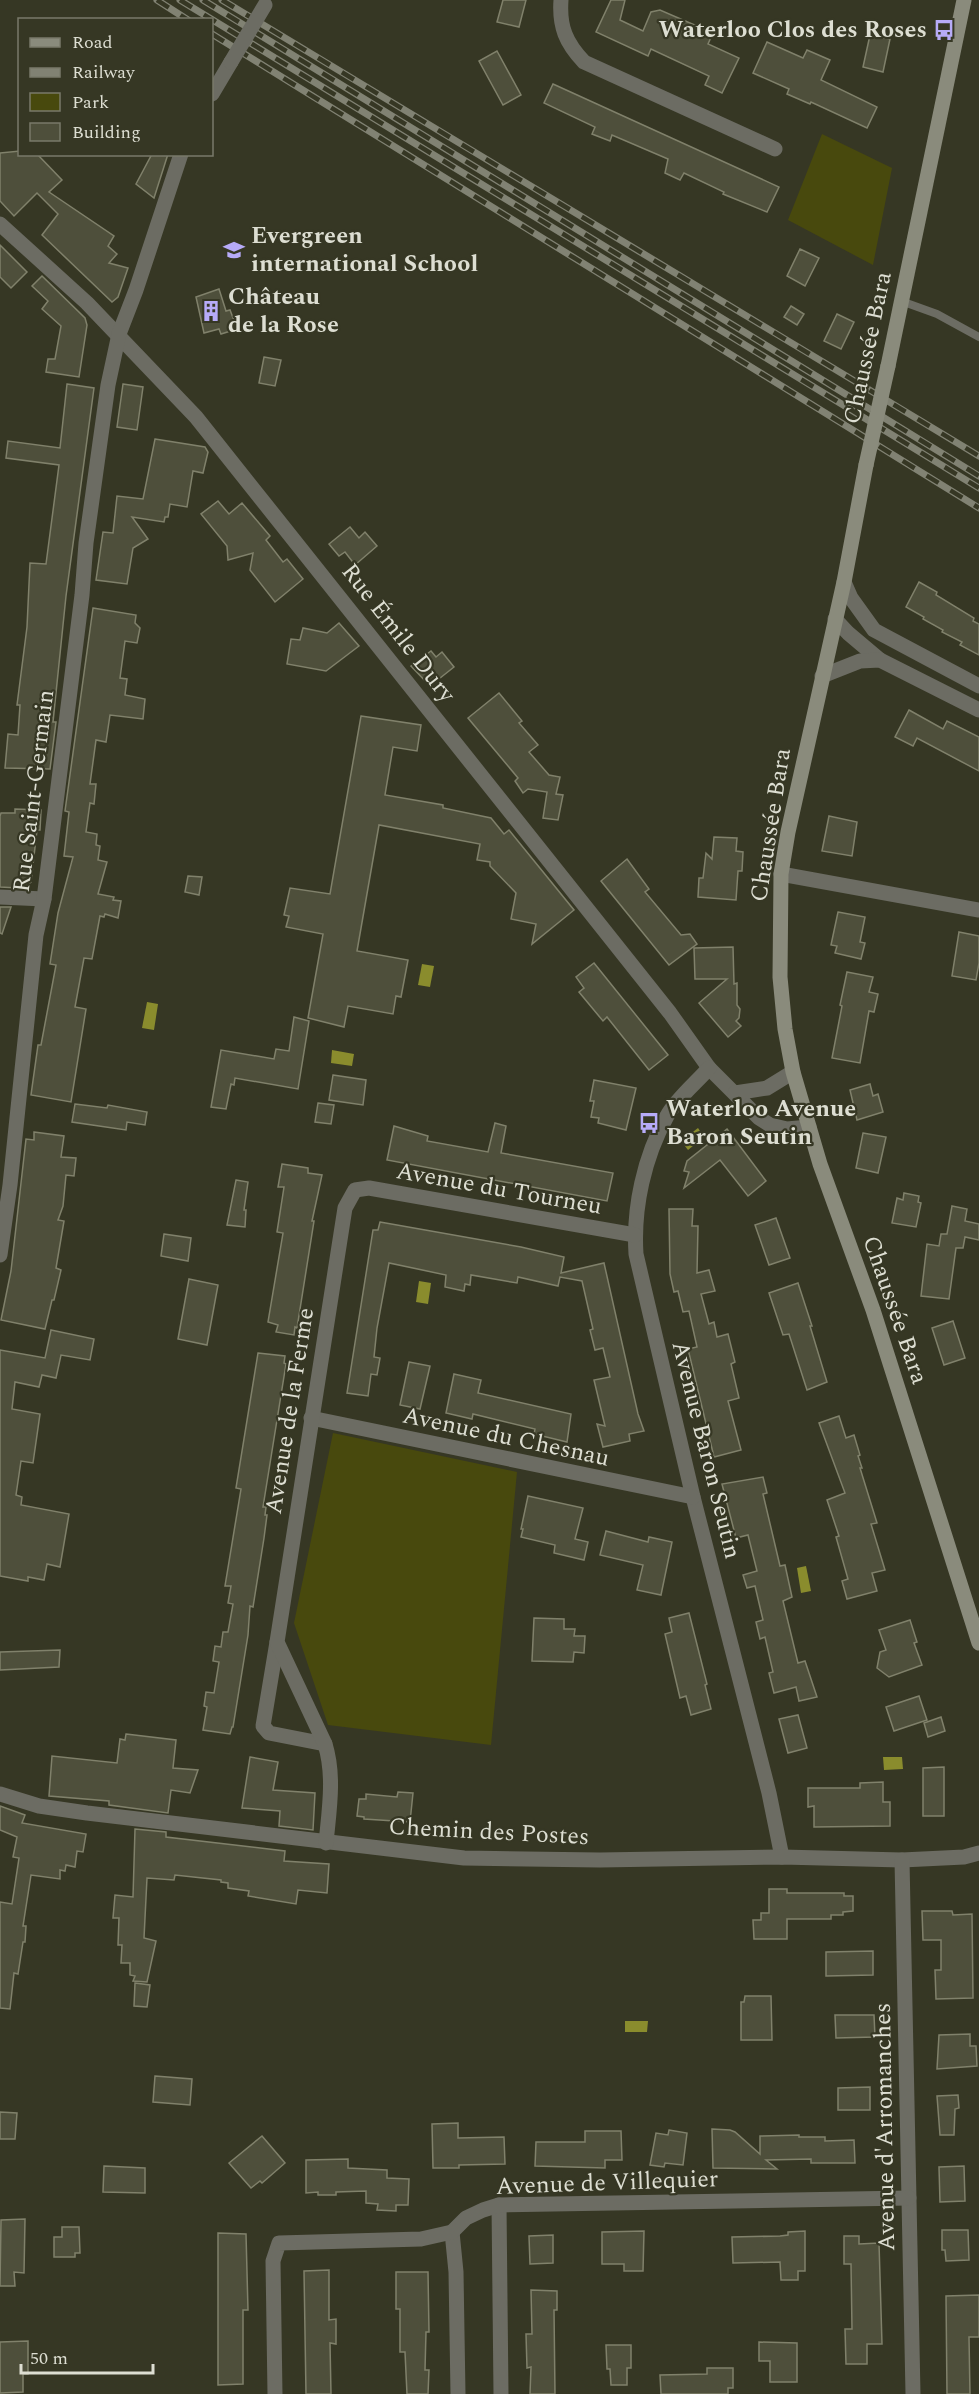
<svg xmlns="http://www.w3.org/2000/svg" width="979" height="2394" viewBox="0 0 979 2394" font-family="Spectral,serif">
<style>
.green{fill:#48490d}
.water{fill:#8a8c2d}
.building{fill:#4e4f3b;stroke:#80816b;stroke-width:1.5}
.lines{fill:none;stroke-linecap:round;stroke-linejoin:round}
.lane{stroke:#6c6c63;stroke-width:8}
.street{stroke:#6c6c63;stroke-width:15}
.secondary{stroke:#8a8b7c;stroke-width:15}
.rail-casing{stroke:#818273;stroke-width:7}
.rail{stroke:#363724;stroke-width:4.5;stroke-dasharray:14;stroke-linecap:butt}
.street-bridge{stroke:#6c6c63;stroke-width:15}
.secondary-bridge{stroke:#8a8b7c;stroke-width:15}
.labels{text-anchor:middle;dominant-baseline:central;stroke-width:4.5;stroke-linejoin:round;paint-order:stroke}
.poi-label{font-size:24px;font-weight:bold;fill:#ddded2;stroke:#363724;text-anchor:start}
.street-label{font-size:24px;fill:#ddded2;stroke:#363724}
</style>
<rect width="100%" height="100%" fill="#363724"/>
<g class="green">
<polygon points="822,134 892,168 873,265 788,220"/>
<polygon points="333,1433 517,1472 491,1745 328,1725 294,1623"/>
</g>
<g class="water">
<polygon points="422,964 434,966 430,987 418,985"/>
<polygon points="147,1002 158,1004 154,1030 142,1028"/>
<polygon points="332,1050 354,1054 352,1066 331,1063"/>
<polygon points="698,1128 704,1137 688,1150 681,1141"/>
<polygon points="419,1281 431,1283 428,1304 416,1302"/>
<polygon points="806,1566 811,1591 801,1593 797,1568"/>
<polygon points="883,1757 902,1757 903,1769 884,1770"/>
<polygon points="625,2021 648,2021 647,2032 625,2032"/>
</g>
<g class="building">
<polygon points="503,0 526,0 519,27 497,22"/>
<polygon points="611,0 625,0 620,20 643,31 651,12 660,10 713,33 708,44 739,58 722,93 705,85 709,76 651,49 648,56 596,32"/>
<polygon points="870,35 890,39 883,72 863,67"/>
<polygon points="767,42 803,58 807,50 830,60 821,80 877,107 867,128 811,102 810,104 787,94 789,89 753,73"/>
<polygon points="497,51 521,95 503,105 479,61"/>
<polygon points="553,84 779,187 767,212 723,194 724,192 684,173 680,180 665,173 668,159 612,135 610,141 592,134 595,127 544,103"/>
<polygon points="20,151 20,154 37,154 62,180 49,192 114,236 108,246 117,254 109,263 128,268 118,297 112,302 42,235 58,214 37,193 14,216 0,201 0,153"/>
<polygon points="152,154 168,154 154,198 136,184"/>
<polygon points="0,245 27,272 11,288 0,277"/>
<polygon points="800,249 819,258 805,286 787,276"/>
<polygon points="42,276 85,318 87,325 79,377 46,372 48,359 55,359 61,326 42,309 48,301 32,286"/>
<polygon points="219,289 226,311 230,310 235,323 232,324 234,330 221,334 219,329 204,333 196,297"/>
<polygon points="791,306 804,314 797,325 784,317"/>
<polygon points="837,314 854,322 841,349 824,341"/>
<polygon points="264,357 281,360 275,386 259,383"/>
<polygon points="67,384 94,388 66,596 53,722 56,722 50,769 5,768 8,734 18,735 20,705 17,705 27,627 30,563 46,564 59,465 6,458 8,441 60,448"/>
<polygon points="123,384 143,387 137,430 117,427"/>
<polygon points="155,439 205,447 208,452 203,473 193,471 187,507 170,504 168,517 165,517 164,522 132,517 148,539 133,548 127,584 96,580 103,532 113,533 117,496 143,499"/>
<polygon points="218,501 229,514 242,503 270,536 266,540 283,562 287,559 303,579 275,602 250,570 253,553 228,560 227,546 201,514"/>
<polygon points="350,527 359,538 365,532 377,546 355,565 345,552 339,556 329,544"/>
<polygon points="919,582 937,592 936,595 974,618 973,621 979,624 979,655 960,645 962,642 942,632 943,630 923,619 924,617 906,607"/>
<polygon points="93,608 136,615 135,623 140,628 137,643 125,641 120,678 127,679 125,695 145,699 143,719 110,715 106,742 96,740 90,784 96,784 94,804 90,803 86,832 97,834 96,845 100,846 98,860 107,862 98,894 114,897 113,900 121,901 118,918 105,914 104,917 100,916 92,959 84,958 75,1007 86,1009 71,1102 31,1095 38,1045 41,1045 56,965 50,964 58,913 73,857 64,856 69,812 65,811"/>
<polygon points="339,623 359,646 326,671 287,664 291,639 300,640 303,628 327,633"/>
<polygon points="431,651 436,657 442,652 454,667 430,686 411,666"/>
<polygon points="499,693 522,721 519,723 538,745 529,752 549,775 560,777 556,794 563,795 558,820 543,818 547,792 528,789 523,793 515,781 518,778 468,718"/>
<polygon points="909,710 943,729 947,721 979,737 979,771 917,738 913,746 895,737"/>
<polygon points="361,716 421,725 417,751 393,747 385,795 443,805 443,808 491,818 504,834 509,830 574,910 532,944 536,924 511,919 516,893 490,866 490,862 477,860 480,844 379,825 357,951 408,960 401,997 396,996 393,1014 348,1006 344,1027 308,1018 323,934 286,927 289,916 284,915 290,888 330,894"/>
<polygon points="15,809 41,810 40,830 37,830 31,882 26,886 19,886 18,888 0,887 0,816 1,813 15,813"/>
<polygon points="829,816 857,822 852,856 822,851"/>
<polygon points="714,837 737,838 736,851 743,852 742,871 738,871 736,900 698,897 699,878 703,878 706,853 712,859"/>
<polygon points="627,859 649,889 645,892 681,935 690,934 697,944 669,965 601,881"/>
<polygon points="188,876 202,877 199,895 185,892"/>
<polygon points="0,907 11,907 2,934 0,933"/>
<polygon points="838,912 865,917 860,942 865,943 861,959 835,953 837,946 831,945"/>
<polygon points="959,932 979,936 979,963 976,980 952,976"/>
<polygon points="733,947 734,984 737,983 737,1005 740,1009 739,1018 736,1021 741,1026 728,1037 699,1003 727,979 695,979 694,948"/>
<polygon points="594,963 668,1055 649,1070 607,1017 603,1021 579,992 584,988 576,977"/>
<polygon points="847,972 873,977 869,992 878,994 874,1012 869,1011 860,1063 832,1058 842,1006 840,1005"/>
<polygon points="294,1017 309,1021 298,1089 235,1078 234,1085 231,1084 226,1109 211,1107 221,1050 274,1059 276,1049 289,1051"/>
<polygon points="333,1075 366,1080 363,1105 329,1100"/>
<polygon points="594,1080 636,1088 626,1130 598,1123 599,1118 591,1117 594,1101 590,1101"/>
<polygon points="870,1084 873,1096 878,1094 883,1112 857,1120 850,1090"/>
<polygon points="318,1103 334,1105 331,1124 315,1122"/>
<polygon points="75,1104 107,1108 108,1105 147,1112 145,1125 127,1122 126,1130 72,1122"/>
<polygon points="495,1123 506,1126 501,1153 613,1173 607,1201 387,1160 394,1126 428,1136 427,1141 488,1152"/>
<polygon points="727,1129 766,1181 748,1196 720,1160 684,1188 689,1172 684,1171 687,1161"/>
<polygon points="34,1132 64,1136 61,1157 76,1158 74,1176 66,1175 63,1206 58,1220 64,1221 56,1268 61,1270 54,1300 52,1300 45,1329 1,1320 11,1271 26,1139 34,1140"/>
<polygon points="863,1133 886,1137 878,1173 856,1168"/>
<polygon points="282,1164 308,1168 308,1173 322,1175 312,1221 314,1221 297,1328 295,1327 294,1335 276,1332 278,1325 268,1322 283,1233 277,1232 284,1187 278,1187"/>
<polygon points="236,1180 248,1182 244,1210 246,1210 245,1227 227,1225"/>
<polygon points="904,1193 919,1196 918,1202 921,1203 916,1227 892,1223 897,1198 903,1200"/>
<polygon points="952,1206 967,1209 965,1221 979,1224 979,1240 965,1237 963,1248 956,1248 949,1299 921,1296 927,1244 939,1246 941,1234 947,1234"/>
<polygon points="669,1209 693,1209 692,1226 698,1226 697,1273 709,1270 715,1291 701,1294 709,1324 714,1322 717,1337 728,1334 735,1362 731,1364 739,1398 728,1401 741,1450 714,1457 688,1349 697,1347 689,1311 683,1312 678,1291 674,1292 670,1274"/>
<polygon points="776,1218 790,1258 769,1265 755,1225"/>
<polygon points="380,1222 521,1247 564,1257 561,1273 604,1263 638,1414 644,1431 629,1434 630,1441 603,1447 597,1424 605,1426 594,1380 610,1377 603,1348 595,1350 590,1330 593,1329 582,1281 560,1277 558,1286 518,1277 517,1283 471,1275 470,1285 465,1284 464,1291 445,1287 446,1275 389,1263 377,1328 374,1357 380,1358 377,1375 371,1374 368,1396 347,1393 373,1230 378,1230"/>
<polygon points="164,1234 191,1238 188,1261 161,1256"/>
<polygon points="189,1279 218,1285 207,1345 178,1339"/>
<polygon points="798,1283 812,1326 810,1326 827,1382 807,1390 789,1334 783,1335 769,1293"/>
<polygon points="953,1321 965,1358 944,1365 932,1328"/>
<polygon points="51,1330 94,1339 90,1360 61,1355 56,1378 42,1375 39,1387 15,1382 12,1409 40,1414 33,1463 21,1461 16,1495 22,1497 21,1505 69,1514 60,1567 47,1564 44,1580 28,1577 28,1581 0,1576 0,1350 45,1358"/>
<polygon points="258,1353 285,1356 284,1363 286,1364 263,1507 266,1507 265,1515 267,1515 264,1538 253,1607 250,1606 248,1635 233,1727 232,1727 230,1734 203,1730 207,1707 204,1706 206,1692 214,1693 219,1662 213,1661 215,1646 221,1647 223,1632 228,1632 233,1604 228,1603 231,1586 225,1586 241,1489 236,1488"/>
<polygon points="409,1362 430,1366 420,1409 400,1405"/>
<polygon points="454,1374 481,1380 478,1393 571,1414 567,1442 534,1434 535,1429 473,1414 472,1419 446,1413"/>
<polygon points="839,1416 846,1438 854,1435 860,1455 858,1456 862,1468 860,1468 877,1523 871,1524 885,1570 872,1573 877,1591 847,1599 842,1581 848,1579 836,1537 839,1536 827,1500 845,1493 819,1423"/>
<polygon points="763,1477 767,1493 763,1494 780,1566 785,1565 792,1597 783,1601 798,1663 805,1661 817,1697 799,1701 796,1687 774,1693 769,1673 773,1672 765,1637 760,1639 756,1622 763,1620 755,1586 747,1588 743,1575 757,1571 748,1535 736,1538 722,1484"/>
<polygon points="528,1496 583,1508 575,1539 588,1542 584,1560 554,1553 555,1545 521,1537 523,1529 521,1529"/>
<polygon points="606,1531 648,1542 649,1537 672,1542 661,1595 637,1590 643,1565 600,1555"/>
<polygon points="689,1613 707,1684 705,1685 711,1709 691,1715 686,1696 680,1698 665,1634 672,1632 669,1618"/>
<polygon points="534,1618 564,1619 564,1629 575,1629 574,1636 585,1636 584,1653 574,1652 573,1662 532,1661"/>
<polygon points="910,1620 917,1642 914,1643 922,1665 889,1677 877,1668 880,1652 886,1650 879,1630"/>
<polygon points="60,1650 59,1667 0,1670 0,1652"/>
<polygon points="919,1696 927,1720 894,1731 886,1707"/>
<polygon points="798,1715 807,1748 788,1753 779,1719"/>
<polygon points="941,1717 945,1731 928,1737 924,1723"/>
<polygon points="126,1734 176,1740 173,1768 198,1770 190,1793 171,1790 168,1813 109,1805 109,1801 49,1796 52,1756 117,1763 120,1739 125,1740"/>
<polygon points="250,1757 278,1762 273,1790 315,1793 313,1830 279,1826 280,1811 242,1808"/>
<polygon points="944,1767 944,1816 923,1816 923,1768"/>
<polygon points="883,1782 883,1802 890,1802 890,1826 814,1827 814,1806 808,1807 808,1788 860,1788 860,1783"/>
<polygon points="398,1792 413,1793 410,1822 364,1819 364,1817 357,1816 359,1799 366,1799 366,1794 397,1797"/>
<polygon points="0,1806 25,1815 22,1823 86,1834 83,1852 77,1851 75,1867 66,1865 65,1871 60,1870 60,1879 31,1875 23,1926 26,1926 25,1942 23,1942 18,1974 14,1973 10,2009 0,2008 0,1902 12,1904 19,1858 13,1857 17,1837 0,1830"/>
<polygon points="135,1829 166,1832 166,1837 285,1851 284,1861 329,1864 327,1893 298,1890 296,1904 248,1896 249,1891 228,1888 228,1883 221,1882 221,1880 175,1875 174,1880 147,1878 144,1938 156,1941 147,1982 133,1981 135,1976 130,1975 130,1963 121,1963 122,1945 118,1945 119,1918 113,1918 115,1895 133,1897"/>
<polygon points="769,1889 787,1889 787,1893 844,1893 844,1896 853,1896 853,1911 843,1912 843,1915 831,1915 831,1919 787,1919 787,1939 754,1939 753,1920 761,1920 761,1913 769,1913"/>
<polygon points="922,1911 952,1911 953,1915 972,1914 973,1998 936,1999 935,1970 941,1970 941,1940 923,1940"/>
<polygon points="873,1951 873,1975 826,1976 826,1952"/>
<polygon points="135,1983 150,1985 147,2007 134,2006"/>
<polygon points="745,1996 771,1996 772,2040 741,2040 741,2002 744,2002"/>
<polygon points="835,2015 874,2015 875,2037 836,2038"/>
<polygon points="970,2034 970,2046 976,2046 977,2066 937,2069 939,2035"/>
<polygon points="155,2076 192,2079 190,2105 153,2102"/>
<polygon points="870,2087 870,2110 838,2110 838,2088"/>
<polygon points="958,2095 959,2108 955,2109 954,2135 940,2135 937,2096"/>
<polygon points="0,2112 17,2113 15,2139 0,2139"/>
<polygon points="458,2123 458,2138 504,2137 505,2164 459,2165 459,2168 433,2168 432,2124"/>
<polygon points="712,2129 730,2130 735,2132 760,2154 760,2136 799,2135 799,2137 825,2137 825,2141 854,2140 855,2163 811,2163 811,2159 766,2160 777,2169 713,2168"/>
<polygon points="669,2130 687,2133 683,2165 665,2163 664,2167 650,2165 656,2133 668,2135"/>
<polygon points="585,2131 621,2131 622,2160 605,2160 605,2168 535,2166 536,2142 585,2142"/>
<polygon points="262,2136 285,2163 262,2183 260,2181 251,2188 229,2163"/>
<polygon points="348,2159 348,2168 387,2170 387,2178 409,2179 408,2205 396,2205 396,2211 377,2210 378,2204 366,2203 366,2191 336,2192 336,2195 318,2195 318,2192 306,2193 306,2160"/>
<polygon points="104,2166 145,2168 145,2193 103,2192"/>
<polygon points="964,2166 965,2201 940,2202 939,2167"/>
<polygon points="25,2219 24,2273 14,2272 15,2286 0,2286 1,2220"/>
<polygon points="62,2227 79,2227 80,2253 75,2253 75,2257 54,2257 54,2237 62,2237"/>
<polygon points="942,2230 968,2230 969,2260 946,2261 945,2250 942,2250"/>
<polygon points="644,2231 643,2271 624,2271 624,2264 602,2264 602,2232"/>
<polygon points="805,2231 805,2271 798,2271 798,2280 781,2280 780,2262 733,2263 732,2237 780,2236 788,2235 788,2232"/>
<polygon points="218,2233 246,2234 248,2310 243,2310 243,2384 218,2385"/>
<polygon points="553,2235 553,2263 530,2264 529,2236"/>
<polygon points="844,2236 859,2236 859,2244 879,2243 882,2344 867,2344 867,2364 846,2364 845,2329 852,2329 851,2264 844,2264"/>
<polygon points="329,2270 329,2320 336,2319 336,2344 330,2343 331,2394 306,2394 304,2271"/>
<polygon points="396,2272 428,2272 429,2332 426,2332 425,2370 429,2370 428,2394 407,2394 405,2352 400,2352 400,2309 396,2309"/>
<polygon points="531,2290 557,2291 557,2310 554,2310 555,2394 530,2394 531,2367 527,2368 526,2334 532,2334"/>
<polygon points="979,2295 979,2337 969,2337 970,2394 947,2394 946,2296"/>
<polygon points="28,2341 28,2374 23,2374 23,2392 0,2393 0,2342"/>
<polygon points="759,2342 797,2343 797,2382 770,2382 770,2361 759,2361"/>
<polygon points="606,2345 631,2345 631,2368 627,2368 627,2385 611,2385 610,2369 607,2369"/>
<polygon points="707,2368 733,2368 733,2388 728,2388 728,2394 661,2394 660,2375 707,2374"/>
</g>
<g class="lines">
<polyline class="lane" points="901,301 937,314 979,337"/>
<g class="street">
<path d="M 561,0 C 559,27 566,43 584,62 L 775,149"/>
<polyline points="212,94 231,62"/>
<polyline points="0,224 87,303 196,417 670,1013 709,1068 759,1118 770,1125 787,1129 809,1127"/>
<polyline points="844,582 851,598 874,630 979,686"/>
<polyline points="835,619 848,633 880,660"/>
<polyline points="822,676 860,661 880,660 979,710"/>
<polyline points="781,874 979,910"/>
<polyline points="0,897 44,899"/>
<path d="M 709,1068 C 696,1083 676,1099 667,1116 C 644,1157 633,1208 636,1254 L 693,1497 L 769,1793 L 782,1857"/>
<polyline points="735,1093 767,1088 793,1072"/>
<polyline points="0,1255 10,1185 36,935 44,899 82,595 86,543 108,385 119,334 136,290 181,154"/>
<polyline points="311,1418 693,1497"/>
<polyline points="277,1642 263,1726 269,1733 325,1744"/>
<polyline points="0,1794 39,1806 87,1813 464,1858 600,1860 782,1857 902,1860 964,1857 979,1853"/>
<path d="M 326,1843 C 329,1811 335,1776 325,1744 L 277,1642 L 345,1208 L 355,1190 L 369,1188 L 635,1235"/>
<polyline points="902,1860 913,2394"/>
<polyline points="499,2205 501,2394"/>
<polyline points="452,2232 456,2272 458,2394"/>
<polyline points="275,2394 273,2261 279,2243 421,2239 452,2232 466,2218 483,2210 499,2205 909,2198"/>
</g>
<g class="secondary">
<polyline points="888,366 964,0"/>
<polyline points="866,465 844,582 788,832 781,874 780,977 785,1029 793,1072 820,1164 873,1310 979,1643"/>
</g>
<defs>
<g id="rail">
<polyline points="157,0 188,20"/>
<polyline points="180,0 979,488"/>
<polyline points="203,0 979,476"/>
<polyline points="222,0 979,456"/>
<polyline points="212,34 979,508"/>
</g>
</defs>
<use href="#rail" class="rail-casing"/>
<use href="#rail" class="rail"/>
<polyline class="street-bridge" points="231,62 265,5"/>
<polyline class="secondary-bridge" points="866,465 888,366"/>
</g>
<defs>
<symbol id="bus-bare" viewBox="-9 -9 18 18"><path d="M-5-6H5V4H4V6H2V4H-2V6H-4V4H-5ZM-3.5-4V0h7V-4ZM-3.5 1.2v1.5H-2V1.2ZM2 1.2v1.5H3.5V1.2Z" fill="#b7abf8" stroke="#363724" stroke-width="2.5" paint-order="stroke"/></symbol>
<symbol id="school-bare" viewBox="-9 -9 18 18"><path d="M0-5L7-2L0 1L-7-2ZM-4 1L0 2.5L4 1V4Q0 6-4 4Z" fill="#b7abf8" stroke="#363724" stroke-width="2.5" paint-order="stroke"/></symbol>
<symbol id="building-bare" viewBox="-9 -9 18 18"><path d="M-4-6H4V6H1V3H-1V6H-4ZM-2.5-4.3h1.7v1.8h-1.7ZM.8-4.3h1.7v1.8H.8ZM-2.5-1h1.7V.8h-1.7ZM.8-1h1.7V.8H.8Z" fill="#b7abf8" stroke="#363724" stroke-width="2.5" paint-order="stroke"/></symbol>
</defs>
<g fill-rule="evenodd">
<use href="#bus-bare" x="929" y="15" width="30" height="30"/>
<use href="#school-bare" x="219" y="235" width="30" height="30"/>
<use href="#building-bare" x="196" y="296" width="30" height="30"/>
<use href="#bus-bare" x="634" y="1108" width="30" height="30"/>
</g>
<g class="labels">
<g class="poi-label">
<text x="927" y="30" text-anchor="end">Waterloo Clos des Roses</text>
<text x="251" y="236">Evergreen<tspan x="251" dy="28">international School</tspan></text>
<text x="228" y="297">Château<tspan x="228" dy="28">de la Rose</tspan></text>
<text x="666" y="1109">Waterloo Avenue<tspan x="666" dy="28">Baron Seutin</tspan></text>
</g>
<g class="street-label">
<text transform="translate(868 348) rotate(-78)">Chaussée Bara</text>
<text transform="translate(398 633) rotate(52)">Rue Émile Dury</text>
<text transform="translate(34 791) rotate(-83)">Rue Saint-Germain</text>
<text transform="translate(771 825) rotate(-81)">Chaussée Bara</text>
<text transform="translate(499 1189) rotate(10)">Avenue du Tourneu</text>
<text transform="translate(895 1310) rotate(71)">Chaussée Bara</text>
<text transform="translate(290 1411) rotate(-81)">Avenue de la Ferme</text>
<text transform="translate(506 1437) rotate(12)">Avenue du Chesnau</text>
<text transform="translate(706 1450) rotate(76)">Avenue Baron Seutin</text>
<text transform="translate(489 1832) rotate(3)">Chemin des Postes</text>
<text transform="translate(885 2127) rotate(-91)">Avenue d'Arromanches</text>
<text transform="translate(607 2183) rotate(-2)">Avenue de Villequier</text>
</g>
</g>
<rect x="18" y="18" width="195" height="138" fill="#363724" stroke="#797a6a" stroke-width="1.5"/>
<rect x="30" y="38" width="30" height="9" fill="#8a8b7c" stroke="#797a6a" stroke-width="1.5"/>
<text x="72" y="48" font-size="18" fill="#ddded2">Road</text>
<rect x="30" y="68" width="30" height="9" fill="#818273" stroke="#797a6a" stroke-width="1.5"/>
<text x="72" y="78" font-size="18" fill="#ddded2">Railway</text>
<rect x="30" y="93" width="30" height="18" fill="#48490d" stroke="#797a6a" stroke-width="1.5"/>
<text x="72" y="108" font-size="18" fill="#ddded2">Park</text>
<rect x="30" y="123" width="30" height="18" fill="#4e4f3b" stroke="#797a6a" stroke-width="1.5"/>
<text x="72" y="138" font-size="18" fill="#ddded2">Building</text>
<path d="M21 2364v9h132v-9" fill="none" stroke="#ddded2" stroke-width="3"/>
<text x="30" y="2364" font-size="18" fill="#ddded2" stroke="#363724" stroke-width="4.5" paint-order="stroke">50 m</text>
</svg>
